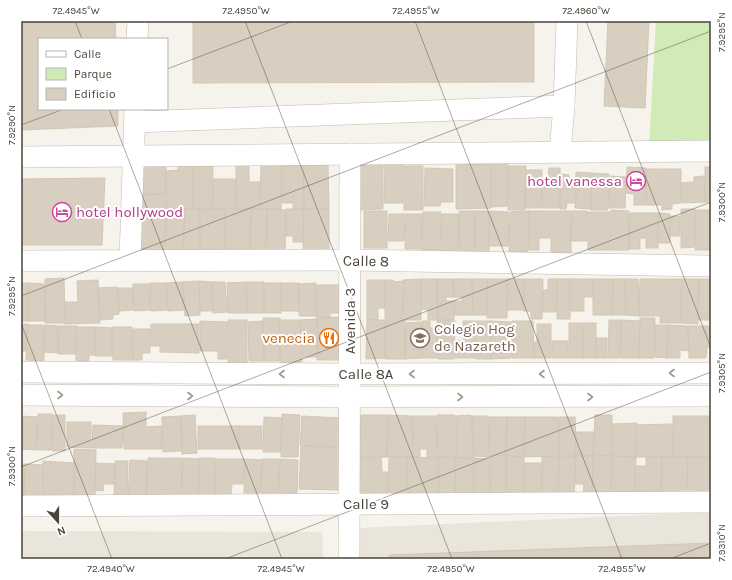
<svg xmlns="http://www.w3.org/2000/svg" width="732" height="580" viewBox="0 0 732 580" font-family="Karla,sans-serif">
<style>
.residential{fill:#eae5da}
.green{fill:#d2eab5}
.building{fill:#d8cfc1;stroke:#d3c7b4}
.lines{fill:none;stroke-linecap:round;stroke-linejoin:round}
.street-casing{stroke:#c2bbae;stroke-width:22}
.street{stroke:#fff;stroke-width:21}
.oneway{stroke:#9c9892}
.ticks{fill:none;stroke:#4b4439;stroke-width:1;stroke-opacity:0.45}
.labels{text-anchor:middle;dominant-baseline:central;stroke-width:4;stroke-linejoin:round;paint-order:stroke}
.hotel-label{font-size:15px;fill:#b23c85;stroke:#fff;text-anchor:end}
.street-label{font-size:15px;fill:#4b4439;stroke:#fff}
.education-label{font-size:15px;fill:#785e54;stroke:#fff;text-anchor:start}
.food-label{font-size:15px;fill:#c56008;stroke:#fff;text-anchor:end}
.neatline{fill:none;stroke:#4b4439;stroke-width:1.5}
.ticks-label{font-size:10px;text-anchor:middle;fill:#4b4439}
</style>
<rect width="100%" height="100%" fill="#f6f3ec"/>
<g class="residential">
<polygon points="711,512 711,559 358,559 358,528"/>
<polygon points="21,531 322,532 323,559 21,559"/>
</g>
<polygon class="green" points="656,21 711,21 711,148 649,147"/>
<g class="building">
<polygon points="21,21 115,21 116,39 39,39 39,109 118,109 118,126 21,130"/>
<polygon points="193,21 534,21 534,82 193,83"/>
<polygon points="608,21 649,21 645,108 604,106"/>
<polygon points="383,160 383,209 360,210 360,161"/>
<polygon points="385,163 403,163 403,203 384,203"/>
<polygon points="491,163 508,163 507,206 491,207"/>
<polygon points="491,164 491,208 456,209 456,165"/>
<polygon points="282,165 281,209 260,209 261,166"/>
<polygon points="303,165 328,165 329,209 304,209"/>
<polygon points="303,165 304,209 293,209 293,203 282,203 282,166"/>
<rect x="136" y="166" width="30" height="28"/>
<polygon points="178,166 193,166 193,209 166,209 166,171 178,170"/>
<polygon points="193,166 213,166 212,210 193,209"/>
<polygon points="236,166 249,166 249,182 260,182 260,209 236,209"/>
<rect x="404" y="166" width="19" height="44"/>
<polygon points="508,166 526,166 525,210 508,210"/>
<polygon points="627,167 646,168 645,205 634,205 634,194 626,193"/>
<rect x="705" y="167" width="6" height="35"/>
<polygon points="425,168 453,169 453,202 441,202 440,206 424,206"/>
<polygon points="549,168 560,168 560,208 542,208 542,181 548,181"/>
<rect x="646" y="169" width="15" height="36"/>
<polygon points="662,169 681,169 681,203 672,204 672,209 662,210"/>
<polygon points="526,170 542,170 541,208 525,208"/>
<polygon points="576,172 592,173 591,209 575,208"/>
<polygon points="592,173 609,174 608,210 591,210"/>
<polygon points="561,174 569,175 569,181 576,181 576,203 567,203 566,209 560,209"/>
<polygon points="610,176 626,177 625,208 609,208"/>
<polygon points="704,176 705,202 682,203 681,183 694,182 694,177"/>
<polygon points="105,178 102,245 21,245 21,179"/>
<polygon points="213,179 236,179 235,209 213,209"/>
<rect x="136" y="194" width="30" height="15"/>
<polygon points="136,209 166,209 165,252 134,251"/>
<polygon points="166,209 185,209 183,253 165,252"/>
<polygon points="185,209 200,209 200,250 183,250"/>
<rect x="200" y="209" width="25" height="41"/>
<polygon points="225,209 251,209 250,249 225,250"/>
<polygon points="251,209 267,209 266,250 250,249"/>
<polygon points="267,209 286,210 285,250 267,249"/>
<polygon points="286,209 304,209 303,242 293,242 293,236 286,236"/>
<polygon points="304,209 329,209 329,251 303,251"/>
<polygon points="681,209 695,209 694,247 681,248"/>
<polygon points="611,210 629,211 629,250 611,250"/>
<rect x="695" y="210" width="16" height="40"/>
<rect x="364" y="211" width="23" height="37"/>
<polygon points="459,211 475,211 474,253 459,252"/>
<polygon points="475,211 489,211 489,252 475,253"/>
<polygon points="490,211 509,212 508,246 489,246"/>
<polygon points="529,211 528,252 509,252 510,212"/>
<polygon points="529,211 550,211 550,238 539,238 539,250 529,250"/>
<rect x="551" y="211" width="20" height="42"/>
<polygon points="572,211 587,211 587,241 571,241"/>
<polygon points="423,212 441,212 440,250 422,250"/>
<rect x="588" y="212" width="22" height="38"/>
<polygon points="630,213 645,213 645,238 640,238 640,249 629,249"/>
<rect x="646" y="213" width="12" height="35"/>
<polygon points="658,213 670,214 670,243 658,243"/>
<polygon points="389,214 405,214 404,241 388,241"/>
<polygon points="406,214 422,214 421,249 405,249"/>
<polygon points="442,214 459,214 458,251 441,252"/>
<polygon points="671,216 680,216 680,236 670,236"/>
<polygon points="64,278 65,323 45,323 45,279"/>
<polygon points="421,279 437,279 438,320 428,320 428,310 421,309"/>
<polygon points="421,279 421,320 402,320 403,280"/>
<polygon points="437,279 453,279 454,297 446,297 446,301 454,301 454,320 438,320"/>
<polygon points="453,279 472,279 473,315 455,315 454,301 462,301 462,297 454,297"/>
<polygon points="472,279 487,279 486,315 473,315"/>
<polygon points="487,279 508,279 507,318 487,318"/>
<polygon points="508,279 524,279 522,310 507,310"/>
<polygon points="524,279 543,279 542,319 531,319 531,311 523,311"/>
<polygon points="548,279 557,279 556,312 542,312 543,290 548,290"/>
<rect x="557" y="279" width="13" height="40"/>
<polygon points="570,279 593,279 593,297 584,297 584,311 570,311"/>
<polygon points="593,279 613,279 612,315 593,315"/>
<polygon points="613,279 625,279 626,315 612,315"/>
<polygon points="625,279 638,279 639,316 626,315"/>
<polygon points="640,279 659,279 659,316 639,316"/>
<polygon points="660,279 682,279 681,323 660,323"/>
<polygon points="682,279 699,279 698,324 681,323"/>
<polygon points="699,279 711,279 711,320 698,320"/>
<polygon points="98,280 100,323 65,324 65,302 78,302 77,281"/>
<polygon points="367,280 385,280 385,308 378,308 378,320 367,320"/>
<polygon points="385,280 393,280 393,282 404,281 402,319 385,319"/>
<polygon points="199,281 212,282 213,311 200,311"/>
<polygon points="199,281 200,315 185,316 183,282"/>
<polygon points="183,282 184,310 168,311 166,283"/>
<polygon points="212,282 225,282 227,312 213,313"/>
<polygon points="246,282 264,282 264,313 247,313"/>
<polygon points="246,282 247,313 228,313 227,283"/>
<rect x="21" y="283" width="7" height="38"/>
<polygon points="28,283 44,284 45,321 28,321"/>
<polygon points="150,283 166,283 168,310 151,311"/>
<rect x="264" y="283" width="17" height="30"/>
<rect x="281" y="283" width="18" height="28"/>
<polygon points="316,283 316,316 299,316 299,284"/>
<polygon points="133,284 149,284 150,310 134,311"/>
<polygon points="316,285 340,285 340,313 330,313 330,317 316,317"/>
<polygon points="117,287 119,314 113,315 113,319 100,320 98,288"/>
<polygon points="118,288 133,288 133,310 119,311"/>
<polygon points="341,317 341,360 317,360 317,318"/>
<polygon points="263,318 280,318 280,361 264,361"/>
<polygon points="640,318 655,318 654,358 639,358"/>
<polygon points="317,319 318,357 302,357 300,320"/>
<rect x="228" y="320" width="19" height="43"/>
<polygon points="279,320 300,320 302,362 281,363"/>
<polygon points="367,320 385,320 385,358 366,359"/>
<polygon points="386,320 405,320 405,359 385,359"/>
<polygon points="437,320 455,321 454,359 438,359"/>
<polygon points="609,320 621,320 620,358 608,358"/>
<polygon points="621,320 640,321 639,358 621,358"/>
<polygon points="200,321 227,322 227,359 218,359 218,351 200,351"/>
<polygon points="263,321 264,361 249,361 248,322"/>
<polygon points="423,321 430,321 430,328 437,328 437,358 422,358"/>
<polygon points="463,321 475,321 475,358 455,358 455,340 463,341"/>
<rect x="476" y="321" width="15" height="38"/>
<polygon points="491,321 511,322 511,358 491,359"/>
<polygon points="512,321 533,321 534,358 512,358"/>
<polygon points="422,322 422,358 405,359 406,323"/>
<polygon points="569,323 582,323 583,358 569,358"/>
<rect x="583" y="323" width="13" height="35"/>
<polygon points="21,324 28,324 26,351 21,351"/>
<polygon points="151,324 199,324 199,353 160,352 160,346 151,346"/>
<polygon points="537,324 551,324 551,358 534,358 534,342 537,342"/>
<polygon points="28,325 44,325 44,361 26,360"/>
<polygon points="45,325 58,326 58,353 44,352"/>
<polygon points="655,325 668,325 667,358 655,357"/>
<polygon points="668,325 688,326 689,351 680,350 680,358 667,358"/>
<polygon points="59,326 77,326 76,354 58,354"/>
<polygon points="688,326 711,326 711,347 707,347 706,358 689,358"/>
<polygon points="76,327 95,327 95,355 89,355 89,361 76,361"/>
<polygon points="95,327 112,328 112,356 95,356"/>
<polygon points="112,327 132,327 133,360 113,360"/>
<polygon points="132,329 150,329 150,353 142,353 142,360 133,360"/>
<rect x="596" y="338" width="11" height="20"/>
<rect x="552" y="341" width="16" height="17"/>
<polygon points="146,412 146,427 161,426 162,449 124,449 123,413"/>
<polygon points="38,414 52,414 51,450 37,450"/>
<polygon points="282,414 300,415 298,457 281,457"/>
<polygon points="53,415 65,415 65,451 52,451"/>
<polygon points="195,415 197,453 182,454 181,416"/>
<polygon points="361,415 388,415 387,457 359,458"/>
<polygon points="388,415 412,416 413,457 387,457"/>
<polygon points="437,415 455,415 455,458 438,457"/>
<polygon points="471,415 474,458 456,458 456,416"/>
<polygon points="595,415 612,415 612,456 593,456"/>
<polygon points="21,416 37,417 36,450 21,449"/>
<polygon points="181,416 182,451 163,452 162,417"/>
<polygon points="302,416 341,418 340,447 300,445"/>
<polygon points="413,416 436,416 437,457 427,457 427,449 420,449 420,457 414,457"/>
<polygon points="472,416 488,416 489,457 474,456"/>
<rect x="673" y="416" width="38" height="41"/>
<polygon points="264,417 282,418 281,452 263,452"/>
<polygon points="489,417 507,417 506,456 490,456"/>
<polygon points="507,417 525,417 524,457 506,456"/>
<polygon points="525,417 558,417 559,456 524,457"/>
<polygon points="559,417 575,417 576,456 559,456"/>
<polygon points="67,422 91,422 91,448 67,447"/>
<polygon points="637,423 636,457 612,456 612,424"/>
<polygon points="672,424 673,457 636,457 636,425"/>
<polygon points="93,425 123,426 122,448 92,448"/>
<rect x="198" y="426" width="41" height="23"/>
<rect x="239" y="426" width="23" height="23"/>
<polygon points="576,432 594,432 593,456 576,456"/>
<polygon points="301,446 340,448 338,490 299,489"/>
<polygon points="74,449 96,450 95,499 74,498"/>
<polygon points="506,456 524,457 524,498 507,498"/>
<polygon points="559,456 558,498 542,498 542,457"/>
<polygon points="576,456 574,498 558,498 559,457"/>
<polygon points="576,456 593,456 592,497 583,497 584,484 575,484"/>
<polygon points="593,456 612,456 611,498 592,497"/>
<polygon points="612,456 636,457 635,498 611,498"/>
<polygon points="381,457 382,472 389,472 388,499 359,498 359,458"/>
<polygon points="389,457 407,457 407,499 388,499"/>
<polygon points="407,457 438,458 439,498 408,499"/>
<polygon points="438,457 456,458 455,498 439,498"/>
<polygon points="490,457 506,457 506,498 490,499"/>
<polygon points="646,457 662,457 661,499 635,498 635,466 646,466"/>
<polygon points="662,457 688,457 687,490 680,490 680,499 661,499"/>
<polygon points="688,457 711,457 711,499 695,499 695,490 687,490"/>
<polygon points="148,458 165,458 165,502 146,501"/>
<polygon points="166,458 182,458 181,496 166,496"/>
<polygon points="183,458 199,459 198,496 182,496"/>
<rect x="199" y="458" width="16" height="38"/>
<polygon points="456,458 474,458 474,498 455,498"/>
<polygon points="474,458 489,459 490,499 474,498"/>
<polygon points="216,459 244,459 243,484 232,484 231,496 215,497"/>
<polygon points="245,459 262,460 260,493 244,493"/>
<polygon points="262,459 279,459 278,493 261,493"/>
<polygon points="280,459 298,460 297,493 279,493"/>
<polygon points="130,460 147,461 146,497 128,497"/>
<polygon points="43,461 59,462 59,497 42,497"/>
<polygon points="115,461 128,461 127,500 114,499"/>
<polygon points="60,462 74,463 74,497 60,496"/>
<polygon points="96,463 115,464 114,484 104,484 103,491 95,490"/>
<polygon points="524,463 541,463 542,498 524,498"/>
<polygon points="21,464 25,464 24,496 21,496"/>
<polygon points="25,464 43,465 43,496 24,496"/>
<polygon points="711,543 711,559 389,559 389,555"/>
</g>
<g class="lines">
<defs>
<g id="street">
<polyline points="137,39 138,21"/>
<polyline points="135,122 564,106"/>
<polyline points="560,152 564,106 567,21"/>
<polyline points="21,157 711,151"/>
<polyline points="130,260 135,109"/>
<polyline points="21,261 350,260 711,266"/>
<polyline points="21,372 350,374 711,373"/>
<polyline points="21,395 350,397 711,396"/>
<polyline points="21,506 711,502"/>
<polyline points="349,559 350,154"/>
</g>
</defs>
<use href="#street" class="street-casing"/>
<use href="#street" class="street"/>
</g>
<defs><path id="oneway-chevron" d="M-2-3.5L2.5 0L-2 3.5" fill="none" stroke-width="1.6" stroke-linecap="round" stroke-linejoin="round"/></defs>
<g class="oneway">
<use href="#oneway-chevron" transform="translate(672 373) rotate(180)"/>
<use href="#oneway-chevron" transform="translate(282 374) rotate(-180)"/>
<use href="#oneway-chevron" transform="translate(412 374) rotate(180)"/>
<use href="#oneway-chevron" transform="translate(542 374) rotate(180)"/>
<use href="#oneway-chevron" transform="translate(60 395)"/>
<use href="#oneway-chevron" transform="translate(190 396)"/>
<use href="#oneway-chevron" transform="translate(460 397)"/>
<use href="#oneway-chevron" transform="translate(590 397)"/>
</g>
<path class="ticks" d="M 75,21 L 82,39M 245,21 L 452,559M 415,21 L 622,559M 586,21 L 711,348M 167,69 L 293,21M 109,109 L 282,559M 21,125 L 64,109M 21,296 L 711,31M 21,323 L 112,559M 21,467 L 711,202M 225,559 L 711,372M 670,559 L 711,543"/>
<defs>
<symbol id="hotel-ring" viewBox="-11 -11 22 22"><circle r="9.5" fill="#fff" stroke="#d1479c" stroke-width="1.5"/><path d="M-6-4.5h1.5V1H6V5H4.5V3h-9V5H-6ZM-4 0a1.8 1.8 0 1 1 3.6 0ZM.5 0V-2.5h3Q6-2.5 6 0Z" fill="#d1479c"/></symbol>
<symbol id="restaurant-ring" viewBox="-11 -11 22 22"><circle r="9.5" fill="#fff" stroke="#e8710a" stroke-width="1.5"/><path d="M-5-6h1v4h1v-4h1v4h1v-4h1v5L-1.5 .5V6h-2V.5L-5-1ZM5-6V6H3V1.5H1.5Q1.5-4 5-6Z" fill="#e8710a"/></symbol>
<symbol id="school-ring" viewBox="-11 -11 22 22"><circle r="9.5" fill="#fff" stroke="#8d6e63" stroke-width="1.5"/><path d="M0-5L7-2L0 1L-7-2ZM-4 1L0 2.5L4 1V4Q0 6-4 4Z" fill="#8d6e63"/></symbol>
</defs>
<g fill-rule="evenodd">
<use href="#hotel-ring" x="625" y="170" width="22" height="22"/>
<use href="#hotel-ring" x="51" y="201" width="22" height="22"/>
<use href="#restaurant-ring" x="318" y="327" width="22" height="22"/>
<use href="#school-ring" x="409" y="327" width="22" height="22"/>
</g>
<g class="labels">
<g class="hotel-label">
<text x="622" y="181">hotel vanessa</text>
<text x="76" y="212" text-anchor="start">hotel hollywood</text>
</g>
<g class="street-label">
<text transform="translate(366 261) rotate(1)">Calle 8</text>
<text transform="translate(350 321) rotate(-90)">Avenida 3</text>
<text x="366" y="374">Calle 8A</text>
<text x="366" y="504">Calle 9</text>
</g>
<g class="education-label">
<text x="434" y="329">Colegio Hog<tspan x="434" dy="17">de Nazareth</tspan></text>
</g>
<g class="food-label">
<text x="315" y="338">venecia</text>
</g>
</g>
<rect width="732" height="580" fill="none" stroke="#ffffff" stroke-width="44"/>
<rect x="38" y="38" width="130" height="72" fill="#ffffff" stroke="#b7b4b0"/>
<rect x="46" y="51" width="20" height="6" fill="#ffffff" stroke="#b7b4b0"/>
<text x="74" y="58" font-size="12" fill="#4b4439">Calle</text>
<rect x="46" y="68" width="20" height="12" fill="#d2eab5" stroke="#b7b4b0"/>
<text x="74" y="78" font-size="12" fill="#4b4439">Parque</text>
<rect x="46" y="88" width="20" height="12" fill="#d8cfc1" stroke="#b7b4b0"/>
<text x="74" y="98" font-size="12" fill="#4b4439">Edificio</text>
<g transform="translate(58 522) rotate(159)" stroke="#ffffff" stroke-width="3" paint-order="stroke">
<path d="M0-3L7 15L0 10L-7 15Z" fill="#4b4439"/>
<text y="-6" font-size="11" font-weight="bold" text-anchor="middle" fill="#4b4439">N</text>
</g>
<rect x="22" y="22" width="688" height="536" class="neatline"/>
<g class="ticks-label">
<text x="76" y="14">72.4945°W</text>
<text x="246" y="14">72.4950°W</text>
<text x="416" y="14">72.4955°W</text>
<text x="586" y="14">72.4960°W</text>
<text transform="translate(721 32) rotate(-90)" y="4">7.9295°N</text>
<text transform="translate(11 125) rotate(-90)" y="4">7.9290°N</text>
<text transform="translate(721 202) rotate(-90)" y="4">7.9300°N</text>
<text transform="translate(11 296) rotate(-90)" y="4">7.9295°N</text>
<text transform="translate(721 373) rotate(-90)" y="4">7.9305°N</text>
<text transform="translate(11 466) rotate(-90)" y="4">7.9300°N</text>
<text transform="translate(721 543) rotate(-90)" y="4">7.9310°N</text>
<text x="111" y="572">72.4940°W</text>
<text x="281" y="572">72.4945°W</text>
<text x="451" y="572">72.4950°W</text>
<text x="622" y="572">72.4955°W</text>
</g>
</svg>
